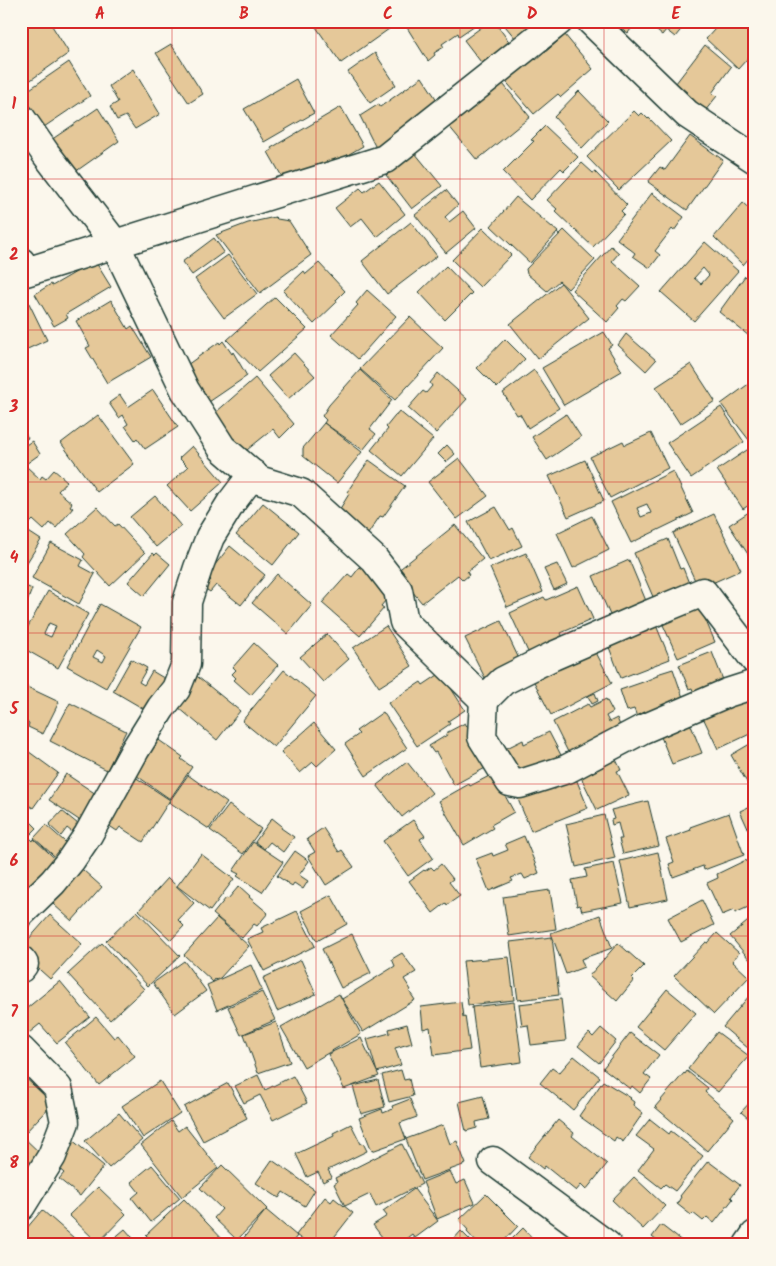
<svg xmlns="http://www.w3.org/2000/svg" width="776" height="1266" viewBox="0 0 776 1266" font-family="Kalam,sans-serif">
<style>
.building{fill:#e5c899;stroke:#1f3d34;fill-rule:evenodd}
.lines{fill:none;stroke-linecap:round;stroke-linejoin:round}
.minor-casing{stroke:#1f3d34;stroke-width:31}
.minor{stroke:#fbf7ec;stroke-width:28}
.grid{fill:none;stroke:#d62828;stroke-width:1;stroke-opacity:0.55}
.neatline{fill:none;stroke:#d62828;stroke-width:2}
.grid-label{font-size:16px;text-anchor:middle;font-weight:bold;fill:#d62828}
</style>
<rect width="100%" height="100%" fill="#fbf7ec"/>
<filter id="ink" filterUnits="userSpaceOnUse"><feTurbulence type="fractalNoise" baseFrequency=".02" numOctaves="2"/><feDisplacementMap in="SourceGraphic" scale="10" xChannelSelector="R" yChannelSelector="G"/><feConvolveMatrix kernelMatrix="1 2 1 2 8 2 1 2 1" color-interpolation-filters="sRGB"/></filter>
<g filter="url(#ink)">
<g class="building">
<polygon points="34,21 49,21 69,53 25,84 21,79 21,30"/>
<polygon points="325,21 384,21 389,29 341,63 316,27"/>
<polygon points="413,21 481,21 459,36 458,33 442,44 444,47 434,53 435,55 428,61 406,26"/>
<polygon points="490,21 494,21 513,47 487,70 464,40"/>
<polygon points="501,21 548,21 520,44"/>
<polygon points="619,21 637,21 628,33 617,25"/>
<polygon points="644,21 688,21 675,37 666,30 662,35"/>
<polygon points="722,21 747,21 755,28 755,50 738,69 706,39"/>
<polygon points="565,35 593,69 561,97 558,94 534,114 502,77 530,53 536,60"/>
<polygon points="171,44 203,94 189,103 156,53"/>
<polygon points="705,45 731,67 712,93 717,96 705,111 686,95 688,93 676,83"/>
<polygon points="375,53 396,85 370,103 348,72"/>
<polygon points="69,62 90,96 38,131 21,106 21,95"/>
<polygon points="133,69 160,114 135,129 126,116 117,120 110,107 118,102 109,86"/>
<polygon points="422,77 439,103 377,150 360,116 379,104 380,107"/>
<polygon points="296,79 314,113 264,142 244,109"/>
<polygon points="499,79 530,117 477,160 448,125"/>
<polygon points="579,91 608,121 582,148 554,117"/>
<polygon points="341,107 363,146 289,189 268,152 272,150 271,148"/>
<polygon points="98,108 119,141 75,172 51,140"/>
<polygon points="634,111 639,116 642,113 648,119 649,118 671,141 619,190 587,157"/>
<polygon points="545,126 578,157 564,171 561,168 530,200 503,172 534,141 531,140"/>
<polygon points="690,136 723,160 687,210 648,182 660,167 665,170"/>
<polygon points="415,153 442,186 412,209 386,175"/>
<polygon points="582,163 593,173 595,172 627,205 621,211 624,214 593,247 555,211 557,209 547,200"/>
<polygon points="379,181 405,214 377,237 362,218 350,227 335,208 360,188 364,192"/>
<polygon points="446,190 458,205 445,217 449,222 463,211 476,228 446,253 415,215"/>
<polygon points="652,193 684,217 674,231 672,229 655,251 660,255 650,268 633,256 635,253 617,239"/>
<polygon points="516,197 558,232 530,263 491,226"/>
<polygon points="743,203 755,214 755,251 743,265 714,237"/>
<polygon points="275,217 277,219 289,221 311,255 260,293 216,235 248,223"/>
<polygon points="411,222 437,256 387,294 362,261"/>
<polygon points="483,228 511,255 480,287 452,260"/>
<polygon points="564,230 595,260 568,289 559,281 547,291 527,274 526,269"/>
<polygon points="214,238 224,252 192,275 182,262"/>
<path d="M 705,242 L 738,271 L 694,321 L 661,292 ZM 703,268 L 709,275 L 701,284 L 694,278 Z"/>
<polygon points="611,246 619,253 612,261 640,286 626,301 623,299 617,306 619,308 607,322 572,290"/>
<polygon points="228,255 257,294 224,318 195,279"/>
<polygon points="95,261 111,287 66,314 68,318 54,326 35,294 51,284 52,286"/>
<polygon points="755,262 755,275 749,270"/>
<polygon points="319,263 345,291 336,300 337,302 314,324 283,291 304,271 306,274"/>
<polygon points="446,266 472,293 445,320 419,292"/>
<polygon points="745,276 755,284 755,330 749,336 719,312"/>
<polygon points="561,283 589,318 538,359 510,324"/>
<polygon points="367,290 396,316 358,359 331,335 358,305 356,303"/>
<polygon points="25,295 47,340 21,352 21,297"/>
<polygon points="275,297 307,329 258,372 227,340"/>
<polygon points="111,300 128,329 132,326 151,357 107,383 86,348 90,346 76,321"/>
<polygon points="410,317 443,348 395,400 360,369"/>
<polygon points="604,332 612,345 608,348 622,371 564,405 542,368"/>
<polygon points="626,334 656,360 646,371 618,345"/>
<polygon points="505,339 525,359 497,388 477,368"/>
<polygon points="223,341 232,354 233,352 247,376 206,404 180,370 219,342 220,344"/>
<polygon points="294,353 315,376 288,399 268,376"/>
<polygon points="691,364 715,401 680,424 656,387"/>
<polygon points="360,370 392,400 370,429 376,434 363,450 324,423 326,420 322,416 329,405"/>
<polygon points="534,370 559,408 528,428 520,414 517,415 503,393"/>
<polygon points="438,373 467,399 436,433 408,408 423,391 426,393 432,386 430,383"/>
<polygon points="255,378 294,424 280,438 273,429 237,458 207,420"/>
<polygon points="754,380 755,436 749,440 721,404"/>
<polygon points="153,390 178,427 145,449 137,438 135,440 125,426 128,424 123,415 119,418 109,403 120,395 128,407"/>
<polygon points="721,407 744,442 691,478 667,443"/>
<polygon points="399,411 433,439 402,476 371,450 388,429 386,427"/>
<polygon points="566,414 581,437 547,460 532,437"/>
<polygon points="98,415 134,464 97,492 61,443"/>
<polygon points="324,423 362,452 337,483 303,456 303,448"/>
<polygon points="21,427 28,438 21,442"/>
<polygon points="651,433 668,468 610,498 590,457 623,441 625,445"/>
<polygon points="32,441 40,454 26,464 21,458 21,448"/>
<polygon points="447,445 455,454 446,462 438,454"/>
<polygon points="192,446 223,482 190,511 167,486 188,467 179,458"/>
<polygon points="750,448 755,455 755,501 743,509 717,470"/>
<polygon points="459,458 488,496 457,519 428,482"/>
<polygon points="369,460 405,486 383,517 380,516 368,534 338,512 349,494 347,492"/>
<polygon points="585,460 604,501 568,517 549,476"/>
<polygon points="27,467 40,479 42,476 46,479 54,470 67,481 58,491 72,503 70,506 73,508 56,528 50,523 44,530 33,520 30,523 21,516 21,474"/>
<path d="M 673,471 L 693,513 L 631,543 L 611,502 ZM 647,504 L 651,513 L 641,517 L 637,508 Z"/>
<polygon points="155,496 181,526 156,547 130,517"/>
<polygon points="263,503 299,532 273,565 236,535"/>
<polygon points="97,507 115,526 118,524 145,553 110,586 83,557 85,554 67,534"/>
<polygon points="496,507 510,530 513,528 522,546 489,561 468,522"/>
<polygon points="755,508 755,565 729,525"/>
<polygon points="714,514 741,570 699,589 673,533"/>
<polygon points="592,516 609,550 573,568 557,533"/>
<polygon points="455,525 483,559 467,572 469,575 463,580 458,575 422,603 396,572"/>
<polygon points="21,527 41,540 21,572"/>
<polygon points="668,539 680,569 683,568 692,591 657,606 634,553"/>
<polygon points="51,543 83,560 80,566 95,574 79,604 32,578"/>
<polygon points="230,546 265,575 241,605 216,585 210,592 204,588 211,580 206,576"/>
<polygon points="153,553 155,555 157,553 170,564 144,596 128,582"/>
<polygon points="526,553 543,592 507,607 490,568"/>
<polygon points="629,560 649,608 613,622 593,576"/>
<polygon points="363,563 394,590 381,606 384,608 360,636 322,603 348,574 352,577"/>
<polygon points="557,564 567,584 554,590 544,569"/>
<polygon points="277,574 312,605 288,634 252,603"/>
<polygon points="21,584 32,589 21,618"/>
<polygon points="578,586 593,619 561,633 563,637 528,652 510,613 544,597 546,600"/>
<path d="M 48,591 L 88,614 L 58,668 L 21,647 L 21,639 ZM 49,623 L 56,626 L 51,637 L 44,634 Z"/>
<polygon points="697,600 715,642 678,658 659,616"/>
<path d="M 100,604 L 141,627 L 106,688 L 67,666 ZM 97,650 L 106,656 L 103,662 L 93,657 Z"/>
<polygon points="653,618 670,659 621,678 605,637"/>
<polygon points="501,621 520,661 485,678 465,638"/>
<polygon points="386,626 412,666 379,687 353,648"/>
<polygon points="327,634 349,659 323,682 300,657"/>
<polygon points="254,643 278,665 251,695 234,680 236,678 232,674 236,670 233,667"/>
<polygon points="591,643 612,683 551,715 530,674"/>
<polygon points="712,652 727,690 697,702 692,688 689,689 679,665"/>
<polygon points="131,659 147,668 139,682 144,685 152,671 167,680 149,712 113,691"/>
<polygon points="673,669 687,709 639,722 634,709 627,711 620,690 643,682 657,676 657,674"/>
<polygon points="284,670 316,696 274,747 242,721"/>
<polygon points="193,673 240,711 217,740 172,702"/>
<polygon points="441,673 465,710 448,721 450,724 417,746 388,703 421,682 423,685"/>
<polygon points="23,685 59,702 43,734 28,727 29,723 21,720 21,688"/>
<polygon points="755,687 755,727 751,729 752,733 718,749 699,709"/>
<polygon points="595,693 598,701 592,704 588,696"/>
<polygon points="606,699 613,712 606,716 609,722 617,718 623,733 573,762 553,722 588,704 590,707"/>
<polygon points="70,703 126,731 107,770 50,741"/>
<polygon points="383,712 407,748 366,776 345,744 359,734 356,731"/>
<polygon points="688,718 702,753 672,764 657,727"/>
<polygon points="314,723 336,749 317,766 313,762 300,773 281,752"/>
<polygon points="465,723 489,766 454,785 436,752 434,753 429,746 447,735 446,733"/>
<polygon points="549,732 563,759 518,781 503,750 523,740 524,744"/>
<polygon points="153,736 183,757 181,759 192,767 170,799 130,771"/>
<polygon points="755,741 755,790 752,791 731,755"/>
<polygon points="21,746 58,773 33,808 21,800"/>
<polygon points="612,751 621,770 617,771 629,795 597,810 577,769"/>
<polygon points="407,762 432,793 402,817 377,785"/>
<polygon points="572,769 588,808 531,831 515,792"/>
<polygon points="129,773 170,800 143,842 120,827 117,831 99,819"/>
<polygon points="66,774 102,798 85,824 49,800"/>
<polygon points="493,774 514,812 491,825 493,828 464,845 439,801 469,784 470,786"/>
<polygon points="188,775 227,803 209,829 169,802"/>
<polygon points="648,801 659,846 623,854 619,839 622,839 618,823 612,825 611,820 614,819 611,810"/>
<polygon points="755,804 755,844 740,811"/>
<polygon points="229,805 261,829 243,854 210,830"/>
<polygon points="62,811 78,824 72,832 67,828 61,836 49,825"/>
<polygon points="729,813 744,855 704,870 703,866 673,877 669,864 674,862 666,839 691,830 690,827"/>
<polygon points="23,814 37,828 21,844 21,816"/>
<polygon points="604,815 615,858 576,867 566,824"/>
<polygon points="272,818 282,826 281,828 294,837 283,852 270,842 264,849 255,842"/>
<polygon points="413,820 425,836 420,839 433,858 408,876 383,841"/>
<polygon points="46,825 73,849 61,862 34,838"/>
<polygon points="323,828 339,852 342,850 354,867 326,885 308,856 315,852 307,839"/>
<polygon points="524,836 539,873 525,879 522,874 511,878 513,881 489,891 476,859 492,853 493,856 508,850 505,844"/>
<polygon points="30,838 33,841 34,839 63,866 36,896 21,882 21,844"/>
<polygon points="253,842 283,862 262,892 237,876 239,874 233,871"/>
<polygon points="295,851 309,861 299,875 308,881 303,889 294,883 292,886 277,876"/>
<polygon points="658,852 668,899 630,907 620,861"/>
<polygon points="201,854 234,879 210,911 177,886"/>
<polygon points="746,860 755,879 755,904 735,913 734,910 722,915 707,883 718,878 717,874"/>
<polygon points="74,862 102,887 72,921 44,896"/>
<polygon points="614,863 623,903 582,911 580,905 577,906 572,880 587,877 585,869"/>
<polygon points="441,864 453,879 449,882 460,896 447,905 446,903 433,913 409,881 424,870 425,871 431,867 434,870"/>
<polygon points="168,878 194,903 178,920 184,926 171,940 139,910"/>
<polygon points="239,886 250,896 249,897 268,913 257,926 254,924 242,938 213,914 226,898 228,899"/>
<polygon points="550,890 556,929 509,936 503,897"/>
<polygon points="331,895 347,924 317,941 301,911"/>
<polygon points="702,900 714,925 681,942 668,918"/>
<polygon points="137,911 180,956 148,986 106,941"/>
<polygon points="297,911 315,946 264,971 247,939 263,932 261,928"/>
<polygon points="50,915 82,944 50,979 21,953 21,948"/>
<polygon points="600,915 612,948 581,959 584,967 566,974 551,933"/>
<polygon points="753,917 755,919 755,966 730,936"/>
<polygon points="217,918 249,946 220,978 216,980 215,979 213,982 184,955"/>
<polygon points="717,933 739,953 732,961 749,977 714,1014 674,976 706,942 708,943"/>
<polygon points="352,934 371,973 341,988 322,949"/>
<polygon points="552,937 559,995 518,1000 510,942"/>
<polygon points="102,943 144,989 110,1020 68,974"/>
<polygon points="618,943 644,966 632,978 634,980 617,1001 589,976"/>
<polygon points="402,953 416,972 404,979 411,990 409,991 415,1000 363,1032 342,999 395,966 392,959"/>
<polygon points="509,957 514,1000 468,1005 463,961"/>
<polygon points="301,960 316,994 277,1011 263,978"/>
<polygon points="184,961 206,991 175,1014 153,983"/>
<polygon points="251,965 262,990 217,1010 207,985"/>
<polygon points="60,981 90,1017 57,1043 40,1024 24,1037 21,1034 21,1013"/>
<polygon points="667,989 696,1013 664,1050 636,1027"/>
<polygon points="755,989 755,1054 723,1027"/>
<polygon points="262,992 275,1020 241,1035 228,1007"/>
<polygon points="339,994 361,1034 304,1067 281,1027"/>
<polygon points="561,999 566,1041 531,1045 528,1025 522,1026 519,1004"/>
<polygon points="461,1002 463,1017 465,1016 470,1050 434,1055 430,1027 423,1029 421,1007"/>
<polygon points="514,1002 522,1062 480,1068 472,1007"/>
<polygon points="96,1017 114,1038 118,1035 135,1056 99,1085 65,1043"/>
<polygon points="276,1022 290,1062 258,1073 244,1034"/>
<polygon points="407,1024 412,1043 395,1048 401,1065 377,1072 367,1039 390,1033 389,1029"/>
<polygon points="601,1028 616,1041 599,1063 578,1046 589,1033 593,1037"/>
<polygon points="717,1032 749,1056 718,1092 688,1069"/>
<polygon points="630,1033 659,1055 644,1074 651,1079 640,1093 632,1086 630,1089 603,1068"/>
<polygon points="361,1038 379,1076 344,1089 328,1054"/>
<polygon points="574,1056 600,1077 573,1110 540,1083 552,1068 559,1073"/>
<polygon points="401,1070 404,1080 409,1079 413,1096 389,1102 382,1075"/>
<polygon points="687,1071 708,1088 705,1092 734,1118 707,1151 655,1107 684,1073 685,1074"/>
<polygon points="22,1075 53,1103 25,1133 21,1130"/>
<polygon points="258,1075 265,1090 293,1076 307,1103 273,1120 260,1095 244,1103 235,1086"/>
<polygon points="378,1080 385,1107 361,1114 353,1086"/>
<polygon points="160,1081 180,1113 143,1138 122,1106"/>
<polygon points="603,1081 631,1098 630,1099 634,1102 633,1105 643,1113 623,1142 616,1137 614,1141 579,1116"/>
<polygon points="228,1083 247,1118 203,1141 184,1107"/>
<polygon points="483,1096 489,1119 476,1122 477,1128 466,1131 459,1102"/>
<polygon points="755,1097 755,1124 741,1112"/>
<polygon points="410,1099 417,1117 400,1123 406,1139 372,1151 359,1118 382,1109 383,1113 393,1109 392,1106"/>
<polygon points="119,1113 142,1140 109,1168 85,1141"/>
<polygon points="650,1119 669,1134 671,1131 703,1156 675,1191 665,1184 661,1188 638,1170 654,1149 636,1136"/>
<polygon points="558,1120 574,1133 572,1136 607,1164 586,1190 581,1185 576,1191 545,1166 543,1169 528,1157"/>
<polygon points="171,1121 178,1131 185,1126 218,1168 182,1197 141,1145"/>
<polygon points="351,1124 361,1144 363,1143 367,1151 328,1170 332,1177 323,1182 318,1172 307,1177 296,1154 334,1136 333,1133"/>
<polygon points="443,1125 450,1144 457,1141 466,1164 422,1180 406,1139"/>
<polygon points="21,1135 42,1155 21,1178"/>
<polygon points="71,1139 104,1166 80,1196 59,1179 64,1173 52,1163"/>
<polygon points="402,1144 422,1184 376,1207 370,1194 345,1206 334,1184 337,1182 335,1178"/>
<polygon points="272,1160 315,1190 305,1206 283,1192 279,1198 256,1183"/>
<polygon points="708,1161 740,1185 731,1197 733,1199 714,1223 707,1217 703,1221 693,1213 691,1215 677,1204 681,1197 680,1196"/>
<polygon points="152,1165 180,1198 151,1222 132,1198 139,1192 131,1182"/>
<polygon points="222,1165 267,1209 237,1240 214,1218 222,1209 200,1188"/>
<polygon points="450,1171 456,1184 465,1180 475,1203 437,1219 423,1182"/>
<polygon points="634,1177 665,1206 643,1229 612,1200"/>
<polygon points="98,1187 126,1214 98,1243 69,1215"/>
<polygon points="414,1189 438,1221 415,1238 412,1234 398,1245 388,1245 373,1225 387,1216 383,1211"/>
<polygon points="486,1194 518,1226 500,1245 479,1245 467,1232 468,1230 459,1220"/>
<polygon points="325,1197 331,1202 334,1198 353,1213 328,1245 309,1245 296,1235"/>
<polygon points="184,1199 228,1245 156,1245 146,1235"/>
<polygon points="42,1210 82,1245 21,1245 21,1235"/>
<polygon points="266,1210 297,1236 290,1245 247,1245 242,1240"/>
<polygon points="661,1225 683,1242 682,1245 662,1245 652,1237"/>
<polygon points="523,1228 539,1245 506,1245"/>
<polygon points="125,1229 139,1245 106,1245"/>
<polygon points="461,1231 475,1245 456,1245 453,1240"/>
</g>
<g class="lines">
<defs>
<g id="minor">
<polyline points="591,21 687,114 755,159"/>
<polyline points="21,118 46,154 115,244 185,390 222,448 259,480 301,493 374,559 398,590 404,622 484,700 503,681 553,656 645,616 703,592 755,660"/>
<polyline points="21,262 26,272 385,159 559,21"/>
<polyline points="484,700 482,737 510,782 520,784 567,769 641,730 727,693 755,684"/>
<polyline points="21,913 53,882 71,860 88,835 135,750 161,708 176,689 186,664 187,602 198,568 210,537 231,503 253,474"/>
<polyline points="21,960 24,964 21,968"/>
<polyline points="21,1050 58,1088 65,1122 52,1156 21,1206"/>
<polyline points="493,1161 607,1245"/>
<polyline points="748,1245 755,1235"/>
</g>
</defs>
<use href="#minor" class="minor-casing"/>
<use href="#minor" class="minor"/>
</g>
</g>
<path class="grid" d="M 172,21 L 172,1245M 316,21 L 316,1245M 460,21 L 460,1245M 604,21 L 604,1245M 21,179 L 755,179M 21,330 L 755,330M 21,482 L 755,482M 21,633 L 755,633M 21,784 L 755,784M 21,936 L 755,936M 21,1087 L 755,1087"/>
<rect width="776" height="1266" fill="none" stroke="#fbf7ec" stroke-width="55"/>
<rect x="28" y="28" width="720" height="1210" class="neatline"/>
<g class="grid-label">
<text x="100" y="19">A</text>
<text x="244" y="19">B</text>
<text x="388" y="19">C</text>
<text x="532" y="19">D</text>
<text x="676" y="19">E</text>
<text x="14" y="109">1</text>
<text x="14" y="260">2</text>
<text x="14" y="412">3</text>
<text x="14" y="563">4</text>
<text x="14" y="714">5</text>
<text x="14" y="866">6</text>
<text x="14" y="1017">7</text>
<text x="14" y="1168">8</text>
</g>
</svg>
